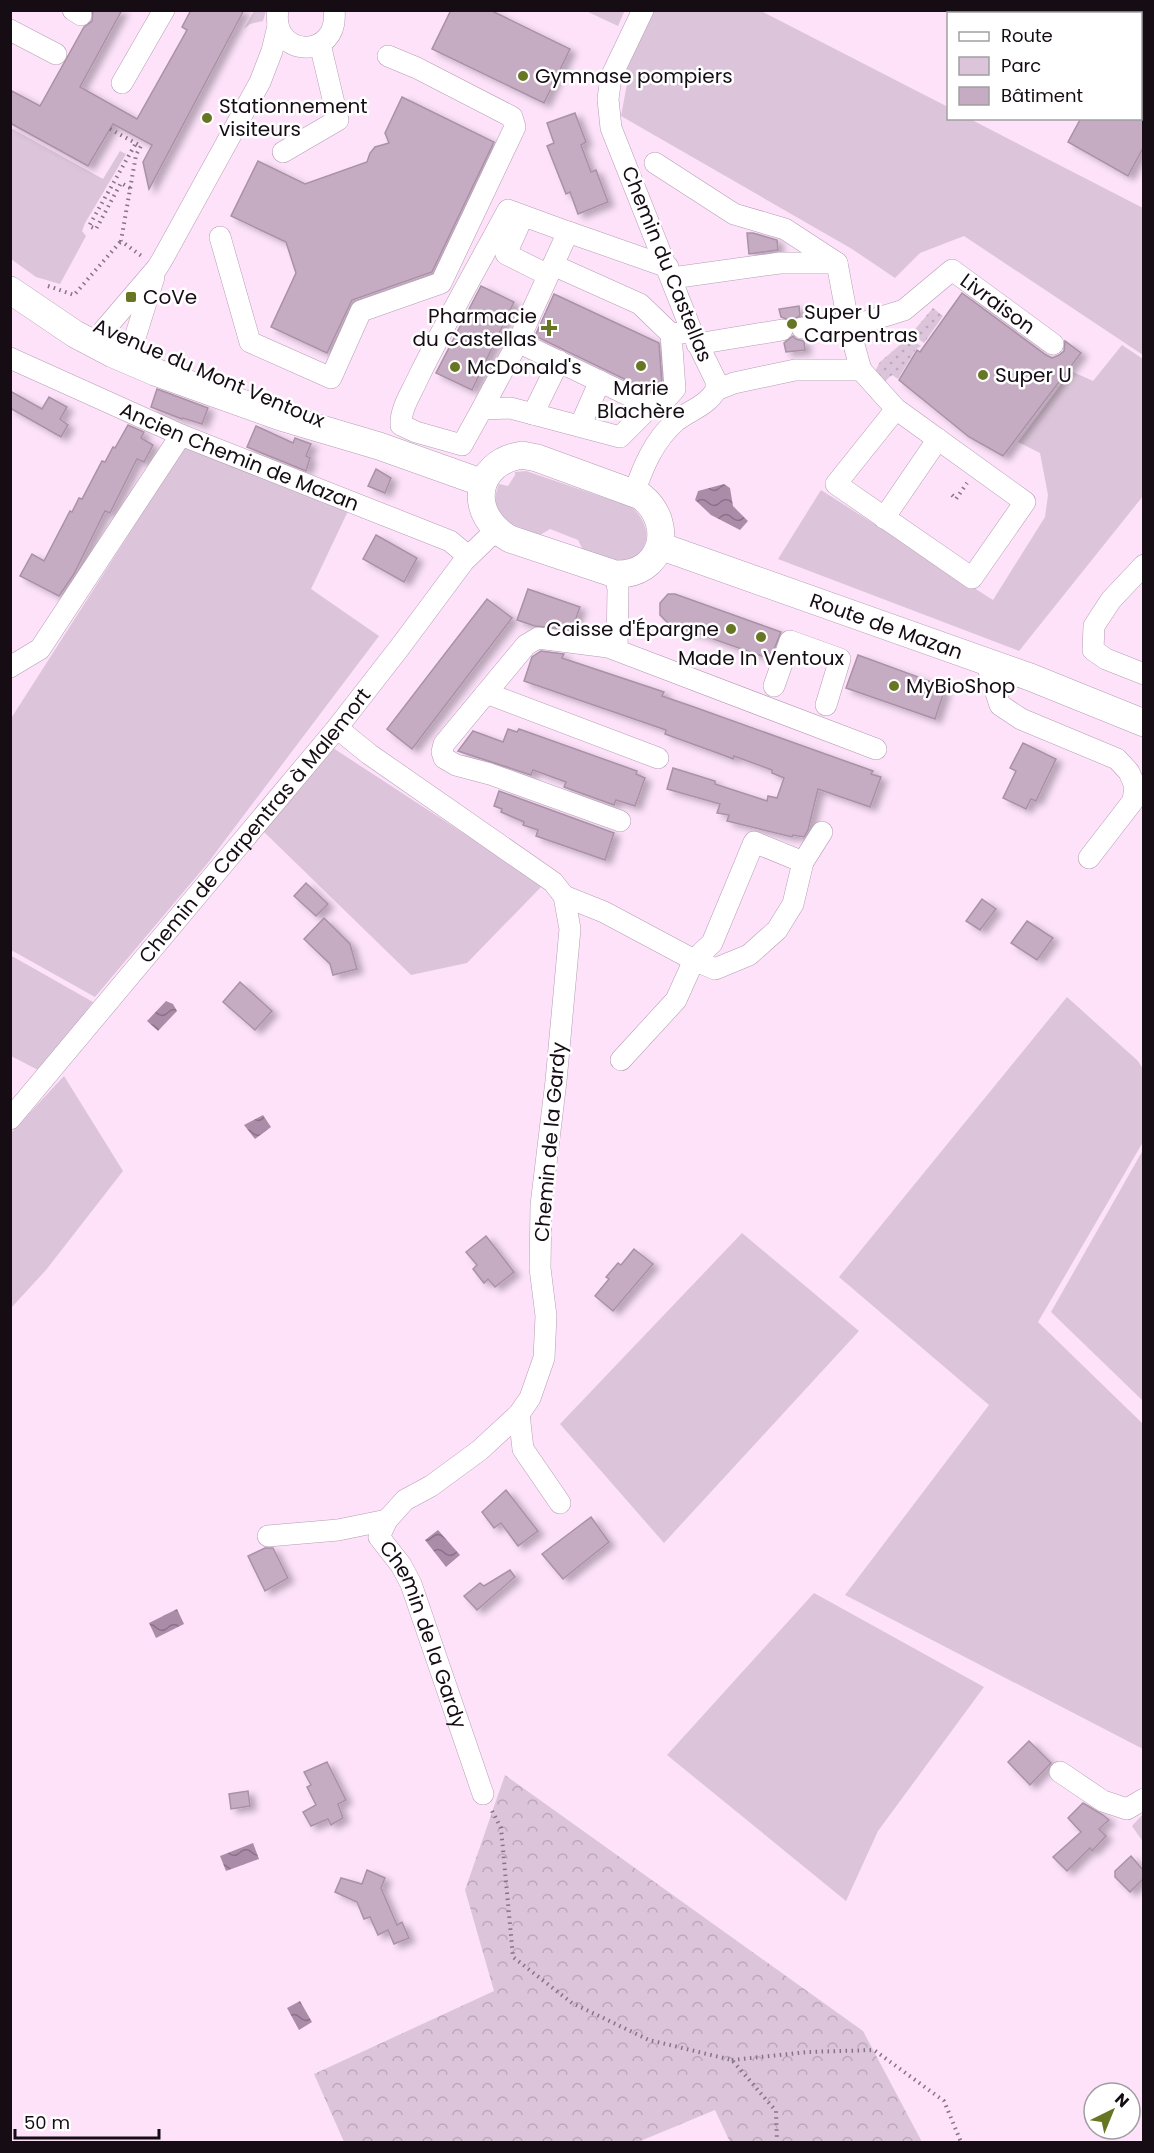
<svg xmlns="http://www.w3.org/2000/svg" width="1154" height="2153" viewBox="0 0 1154 2153" font-family="Poppins,sans-serif">
<style>
.green{fill:#dcc5da}
.forest{fill:url(#forest-crowns)}
.garden{fill:url(#garden-dots)}
.water{fill:url(#water-waves)}
.building{fill:#c5acc3;stroke:#aa91a7;stroke-width:1.5;filter:url(#shadow)}
.lines{fill:none;stroke-linecap:round;stroke-linejoin:round}
.minor-casing{stroke:#b59db3;stroke-width:22}
.major-casing{stroke:#b59db3;stroke-width:28}
.path{stroke:#867484;stroke-width:4;stroke-dasharray:1.5 4.5;stroke-linecap:butt}
.minor{stroke:#fff;stroke-width:21}
.major{stroke:#fff;stroke-width:27}
.poi-dot{fill:#677623;stroke:#fff;stroke-width:2}
.labels{text-anchor:middle;dominant-baseline:central;stroke-width:5;stroke-linejoin:round;paint-order:stroke}
.poi-label{font-size:20px;fill:#150c14;stroke:#fff;text-anchor:start}
.street-label{font-size:20px;fill:#150c14;stroke:#fff}
</style>
<defs>
<pattern id="forest-crowns" width="20" height="18" patternUnits="userSpaceOnUse" patternTransform="scale(1.5)"><rect width="20" height="18" fill="#dcc5da"/><path d="M2 6a3 3 0 1 1 6 0M12 15a3 3 0 1 1 6 0" fill="none" stroke="#bca8ba"/></pattern>
<pattern id="garden-dots" width="8" height="8" patternUnits="userSpaceOnUse" patternTransform="scale(1.5)"><rect width="8" height="8" fill="#dcc5da"/><path d="M2 2h.1M6 6h.1" fill="none" stroke="#bca8ba" stroke-width="1.8" stroke-linecap="round"/></pattern>
<pattern id="water-waves" width="16" height="10" patternUnits="userSpaceOnUse" patternTransform="scale(1.5)"><rect width="16" height="10" fill="#ab8ca8"/><path d="M0 5q4-4 8 0t8 0" fill="none" stroke="#8a7188"/></pattern>
<filter id="shadow"><feDropShadow dx="6" dy="4" stdDeviation="3" flood-color="#0004"/></filter>
</defs>
<rect width="100%" height="100%" fill="#fde2fa"/>
<g class="green">
<polygon points="625,10 618,26 586,11 586,10"/>
<polygon points="254,11 266,11 263,21 250,24 244,29"/>
<polygon points="653,11 761,11 948,107 948,118 970,119 1143,208 1143,355 964,236 920,253 895,278 852,249 621,116 627,84 622,71"/>
<polygon points="11,128 103,179 120,151 126,154 85,223 82,231 86,236 60,284 36,277 11,259"/>
<polygon points="1122,345 1143,359 1143,496 1019,651 778,559 821,490 993,600 1045,517 1048,495 1040,453 1018,442 1071,371 1093,381"/>
<polygon points="186,445 349,509 311,589 379,636 207,864 95,997 11,950 10,720"/>
<path d="M 526,471 L 632,507 C 646,520 654,542 636,556 C 632,559 625,562 619,561 C 607,560 594,553 583,550 L 578,540 L 550,529 L 540,535 C 514,526 485,518 499,484 L 508,486 L 515,475 L 515,472 Z"/>
<polygon points="333,748 543,885 467,963 411,975 263,831"/>
<polygon points="10,955 93,1002 40,1071 11,1056"/>
<polygon points="1067,997 1138,1061 1143,1069 1143,1142 1038,1322 1143,1424 1143,1749 845,1595 989,1405 839,1277"/>
<polygon points="64,1076 123,1171 46,1270 11,1308 10,1134"/>
<polygon points="1143,1150 1144,1401 1143,1401 1051,1312"/>
<polygon points="742,1233 859,1331 664,1543 560,1424"/>
<polygon points="814,1593 984,1687 878,1831 846,1901 667,1755"/>
<polygon points="1143,1814 1143,1842 1132,1826"/>
</g>
<polygon class="forest" points="505,1775 863,2031 922,2142 730,2142 715,2110 638,2142 344,2142 314,2074 494,1991 465,1890"/>
<g class="garden">
<polygon points="933,308 943,316 924,343 911,334"/>
<polygon points="908,338 921,346 916,349 898,379 892,375 883,383 874,373 880,362"/>
</g>
<g class="water">
<polygon points="724,484 730,488 733,506 748,521 740,530 711,515 695,500 698,491"/>
<polygon points="166,1001 173,1004 177,1011 158,1031 147,1021"/>
<polygon points="263,1115 271,1127 255,1139 244,1125"/>
<polygon points="438,1530 460,1555 446,1567 425,1540"/>
<polygon points="177,1609 184,1624 156,1638 149,1623"/>
<polygon points="253,1843 259,1859 226,1871 220,1856"/>
<polygon points="300,2001 312,2022 299,2030 287,2008"/>
</g>
<g class="building">
<polygon points="93,10 122,10 80,87 137,119 187,30 182,27 191,10 244,10 149,189 143,162 152,145 113,124 88,166 10,123 10,90 40,106 84,27 92,21"/>
<polygon points="451,10 490,10 570,49 544,103 432,49"/>
<polygon points="402,97 494,142 432,272 352,300 327,353 271,327 296,273 286,242 231,216 258,161 305,184 367,162 370,153 375,147 389,143 385,133"/>
<polygon points="575,113 586,142 581,145 591,172 596,170 608,202 578,214 570,192 566,194 547,146 554,143 547,123"/>
<polygon points="1081,118 1143,118 1143,148 1128,176 1068,142"/>
<polygon points="747,233 753,233 777,240 778,250 749,254"/>
<polygon points="481,286 514,302 472,390 436,373"/>
<polygon points="962,293 1046,355 1052,358 1059,355 1064,351 1065,341 1081,353 1003,456 969,437 899,380 917,350 920,352"/>
<polygon points="554,294 659,343 662,385 651,392 535,336"/>
<polygon points="799,306 800,316 791,321 781,317 779,309"/>
<polygon points="793,336 796,339 804,341 805,350 786,352 784,343"/>
<polygon points="157,389 208,408 202,424 183,418 182,419 151,407"/>
<polygon points="10,391 42,409 49,397 67,407 60,419 68,425 61,437 10,408"/>
<polygon points="128,425 144,432 141,438 153,445 144,462 137,459 110,513 105,511 74,574 59,596 20,576 32,554 44,561 70,511 72,512 79,498 82,499 102,461 105,462 113,447 115,448"/>
<polygon points="256,426 293,443 295,438 311,444 306,456 310,458 306,471 247,447"/>
<polygon points="376,469 391,478 385,493 368,486"/>
<polygon points="376,535 417,558 404,582 363,559"/>
<polygon points="528,589 580,607 572,630 535,626 517,620"/>
<polygon points="668,594 675,594 781,632 770,659 668,623 660,615 660,603"/>
<polygon points="487,599 512,618 412,749 387,729"/>
<polygon points="541,651 564,654 562,658 664,692 662,696 694,707 873,771 871,774 881,777 870,807 818,789 808,830 804,837 793,835 792,837 727,821 729,815 717,813 720,804 667,789 673,768 715,781 715,784 767,801 768,796 777,798 784,778 772,773 772,770 734,756 733,759 723,755 665,734 666,730 524,681 532,657"/>
<polygon points="858,655 940,685 944,692 935,719 846,688"/>
<polygon points="508,729 517,732 519,729 637,771 636,774 645,778 635,806 616,800 614,805 564,787 566,782 533,770 531,775 458,751 473,731 503,742"/>
<polygon points="1023,743 1056,759 1036,801 1031,799 1026,809 1003,798 1016,771 1010,768"/>
<polygon points="499,791 614,833 605,860 536,836 538,830 523,825 524,822 501,812 502,809 494,806"/>
<polygon points="306,883 328,904 316,916 294,896"/>
<polygon points="982,899 996,909 980,930 966,921"/>
<polygon points="324,918 350,944 357,969 333,975 330,964 304,939"/>
<polygon points="1027,921 1053,938 1037,960 1011,943"/>
<polygon points="240,982 272,1011 255,1030 223,1002"/>
<polygon points="486,1236 514,1272 495,1287 488,1279 484,1283 473,1269 477,1265 466,1252"/>
<polygon points="634,1249 653,1264 613,1311 595,1296 609,1279 606,1277 618,1263 621,1265"/>
<polygon points="506,1490 538,1531 518,1546 501,1523 494,1528 482,1512"/>
<polygon points="591,1517 609,1542 563,1579 542,1554"/>
<polygon points="265,1548 273,1548 288,1578 265,1591 248,1556"/>
<polygon points="510,1570 515,1577 477,1610 464,1596 480,1583 484,1586"/>
<polygon points="1029,1741 1051,1763 1030,1785 1008,1762"/>
<polygon points="327,1762 346,1800 338,1804 343,1818 331,1825 328,1819 311,1826 303,1812 316,1805 307,1787 311,1785 304,1772"/>
<polygon points="248,1791 250,1806 231,1809 229,1794"/>
<polygon points="1083,1803 1103,1815 1109,1820 1099,1829 1106,1836 1092,1851 1090,1848 1067,1871 1053,1857 1081,1832 1068,1818"/>
<polygon points="1131,1856 1143,1870 1143,1879 1130,1892 1115,1877 1115,1871"/>
<polygon points="367,1870 385,1878 381,1888 397,1925 402,1922 409,1938 394,1944 388,1930 378,1935 370,1917 364,1919 357,1902 335,1892 341,1878 362,1884"/>
</g>
<g class="lines">
<defs>
<g id="minor">
<polyline points="73,10 81,15"/>
<path d="M 278,10 C 270,58 340,61 334,10"/>
<polyline points="10,30 56,54"/>
<polyline points="1140,56 1144,58"/>
<polyline points="122,83 164,10"/>
<polyline points="283,152 338,120 320,44"/>
<polyline points="655,163 734,214 785,229 837,263"/>
<polyline points="523,216 506,254 548,275"/>
<polyline points="220,237 250,342 331,378 361,311 441,283 515,127 512,117 417,68 388,56"/>
<polyline points="553,265 640,304 671,334"/>
<polyline points="668,267 568,232 518,342 482,409 510,408 620,437 651,406 666,399 675,389 671,334 692,332"/>
<path id="s1" d="M 672,278 L 780,263 L 837,263 L 849,327 L 904,310 L 952,270 L 1053,344"/>
<polyline points="802,328 849,327 861,370"/>
<polyline points="518,342 651,406"/>
<polyline points="109,344 125,351 133,344 154,277"/>
<polyline points="697,344 782,330"/>
<polyline points="123,356 106,339 104,330 157,268 162,260 260,82 272,51 278,26"/>
<path id="s2" d="M 10,358 L 181,435 L 450,541 L 468,556"/>
<polyline points="716,390 734,383 795,370 861,370 896,409 836,484 972,578 1025,502 896,409"/>
<path d="M 482,409 L 462,445 L 416,432 L 401,425 C 400,409 412,392 418,378 C 446,321 478,266 508,210 L 568,232"/>
<polyline points="533,414 559,361"/>
<polyline points="580,426 600,381"/>
<path d="M 634,493 C 643,467 654,440 676,421 C 690,410 707,406 716,390 L 716,381 L 692,332 L 611,128 L 608,99 L 611,77 L 643,10"/>
<polyline points="884,518 938,439"/>
<polyline points="1144,565 1111,600 1094,626 1093,650 1106,659 1144,674"/>
<polyline points="615,574 618,589 617,650"/>
<polyline points="986,662 1000,705 1021,719 1117,759 1129,772 1135,786 1133,801 1089,858"/>
<polyline points="10,667 40,649 181,435"/>
<polyline points="774,686 790,641 840,659 826,705"/>
<polyline points="486,693 658,758"/>
<path id="s3" d="M 337,728 L 369,754 L 553,882 L 564,896 L 570,929 L 556,1081 L 541,1205 L 540,1268 L 546,1316 L 544,1358 L 530,1398 L 519,1414 L 480,1450 L 431,1486 L 405,1500 L 387,1520 L 379,1537 L 401,1565 L 411,1584 L 483,1794"/>
<polyline points="620,821 490,774 456,765 444,758 442,752 444,744 526,645 538,638 608,647 876,749"/>
<polyline points="803,862 822,832"/>
<polyline points="564,896 604,912 694,960 712,943 754,842 803,862 793,904 777,930 749,955 715,969 694,960 676,1000 621,1060"/>
<path id="s4" d="M 10,1119 L 337,728 L 400,647 L 464,561 L 496,530"/>
<polyline points="519,1414 523,1449 560,1503"/>
<polyline points="268,1536 338,1530 387,1520"/>
<polyline points="1060,1772 1103,1801 1127,1809 1144,1799"/>
</g>
<g id="major">
<polyline points="10,290 75,334 113,354 155,372 281,417 379,446 483,483"/>
<path d="M 522,455 L 537,458 L 641,496 C 676,524 663,576 615,574 L 510,539 C 468,516 472,463 522,455 Z"/>
<path id="s5" d="M 660,546 L 1030,677 L 1144,723"/>
</g>
</defs>
<use href="#minor" class="minor-casing"/>
<use href="#major" class="major-casing"/>
<g class="path">
<polyline points="1038,10 1047,14"/>
<polyline points="110,129 141,146 136,155 121,241 143,257"/>
<polyline points="130,188 121,183 96,229 89,226 136,143"/>
<polyline points="48,286 74,295 121,241"/>
<polyline points="952,495 956,499 967,483"/>
<polyline points="492,1811 501,1828 513,1957 572,2003 649,2040 732,2060 776,2111 777,2142"/>
<polyline points="732,2060 808,2052 874,2050 944,2101 961,2142"/>
</g>
<use href="#minor" class="minor"/>
<use href="#major" class="major"/>
</g>
<g class="poi-dot">
<circle cx="523" cy="76" r="6"/>
<circle cx="207" cy="118" r="6"/>
<rect x="125" y="291" width="12" height="12" rx="3"/>
<circle cx="792" cy="324" r="6"/>
<path d="M546 319h6v6h6v6h-6v6h-6v-6h-6v-6h6z"/>
<circle cx="641" cy="366" r="6"/>
<circle cx="455" cy="367" r="6"/>
<circle cx="983" cy="375" r="6"/>
<circle cx="731" cy="629" r="6"/>
<circle cx="761" cy="637" r="6"/>
<circle cx="894" cy="686" r="6"/>
</g>
<g class="labels">
<g class="poi-label">
<text x="535" y="76">Gymnase pompiers</text>
<text x="219" y="106">Stationnement<tspan x="219" dy="23">visiteurs</tspan></text>
<text x="143" y="297">CoVe</text>
<text x="804" y="312">Super U<tspan x="804" dy="23">Carpentras</tspan></text>
<text x="537" y="316" text-anchor="end">Pharmacie<tspan x="537" dy="23">du Castellas</tspan></text>
<text x="467" y="367">McDonald's</text>
<text x="995" y="375">Super U</text>
<text x="641" y="388" text-anchor="middle">Marie<tspan x="641" dy="23">Blachère</tspan></text>
<text x="719" y="629" text-anchor="end">Caisse d'Épargne</text>
<text x="761" y="658" text-anchor="middle">Made In Ventoux</text>
<text x="906" y="686">MyBioShop</text>
</g>
<g class="street-label">
<text transform="translate(667 264) rotate(68)">Chemin du Castellas</text>
<text stroke="none"><textPath href="#s1" startOffset="408">Livraison</textPath></text>
<text transform="translate(209 373) rotate(23)">Avenue du Mont Ventoux</text>
<text stroke="none"><textPath href="#s2" startOffset="250">Ancien Chemin de Mazan</textPath></text>
<text stroke="none"><textPath href="#s5" startOffset="240">Route de Mazan</textPath></text>
<text stroke="none"><textPath href="#s4" startOffset="382">Chemin de Carpentras à Malemort</textPath></text>
<text transform="translate(550 1142) rotate(-85)">Chemin de la Gardy</text>
<text stroke="none"><textPath href="#s3" startOffset="1107">Chemin de la Gardy</textPath></text>
</g>
</g>
<rect width="1154" height="2153" fill="none" stroke="#150c14" stroke-width="24"/>
<rect x="947" y="12" width="195" height="108" fill="#ffffff" stroke="#a19ea1" stroke-width="1.5"/>
<rect x="959" y="32" width="30" height="9" fill="#ffffff" stroke="#a19ea1" stroke-width="1.5"/>
<text x="1001" y="42" font-size="18" fill="#150c14">Route</text>
<rect x="959" y="57" width="30" height="18" fill="#dcc5da" stroke="#a19ea1" stroke-width="1.5"/>
<text x="1001" y="72" font-size="18" fill="#150c14">Parc</text>
<rect x="959" y="87" width="30" height="18" fill="#c5acc3" stroke="#a19ea1" stroke-width="1.5"/>
<text x="1001" y="102" font-size="18" fill="#150c14">Bâtiment</text>
<g transform="translate(1112 2111) rotate(43)"><circle r="28" fill="#ffffff" stroke="#a19ea1" stroke-width="1.5"/>
<path d="M0-4.5L10 22L0 15L-10 22Z" fill="#677623"/>
<text y="-9" font-size="16" font-weight="bold" text-anchor="middle" fill="#150c14">N</text>
</g>
<path d="M15 2129v9h144v-9" fill="none" stroke="#150c14" stroke-width="3"/>
<text x="24" y="2129" font-size="18" fill="#150c14" stroke="#ffffff" stroke-width="4.5" paint-order="stroke">50 m</text>
</svg>
